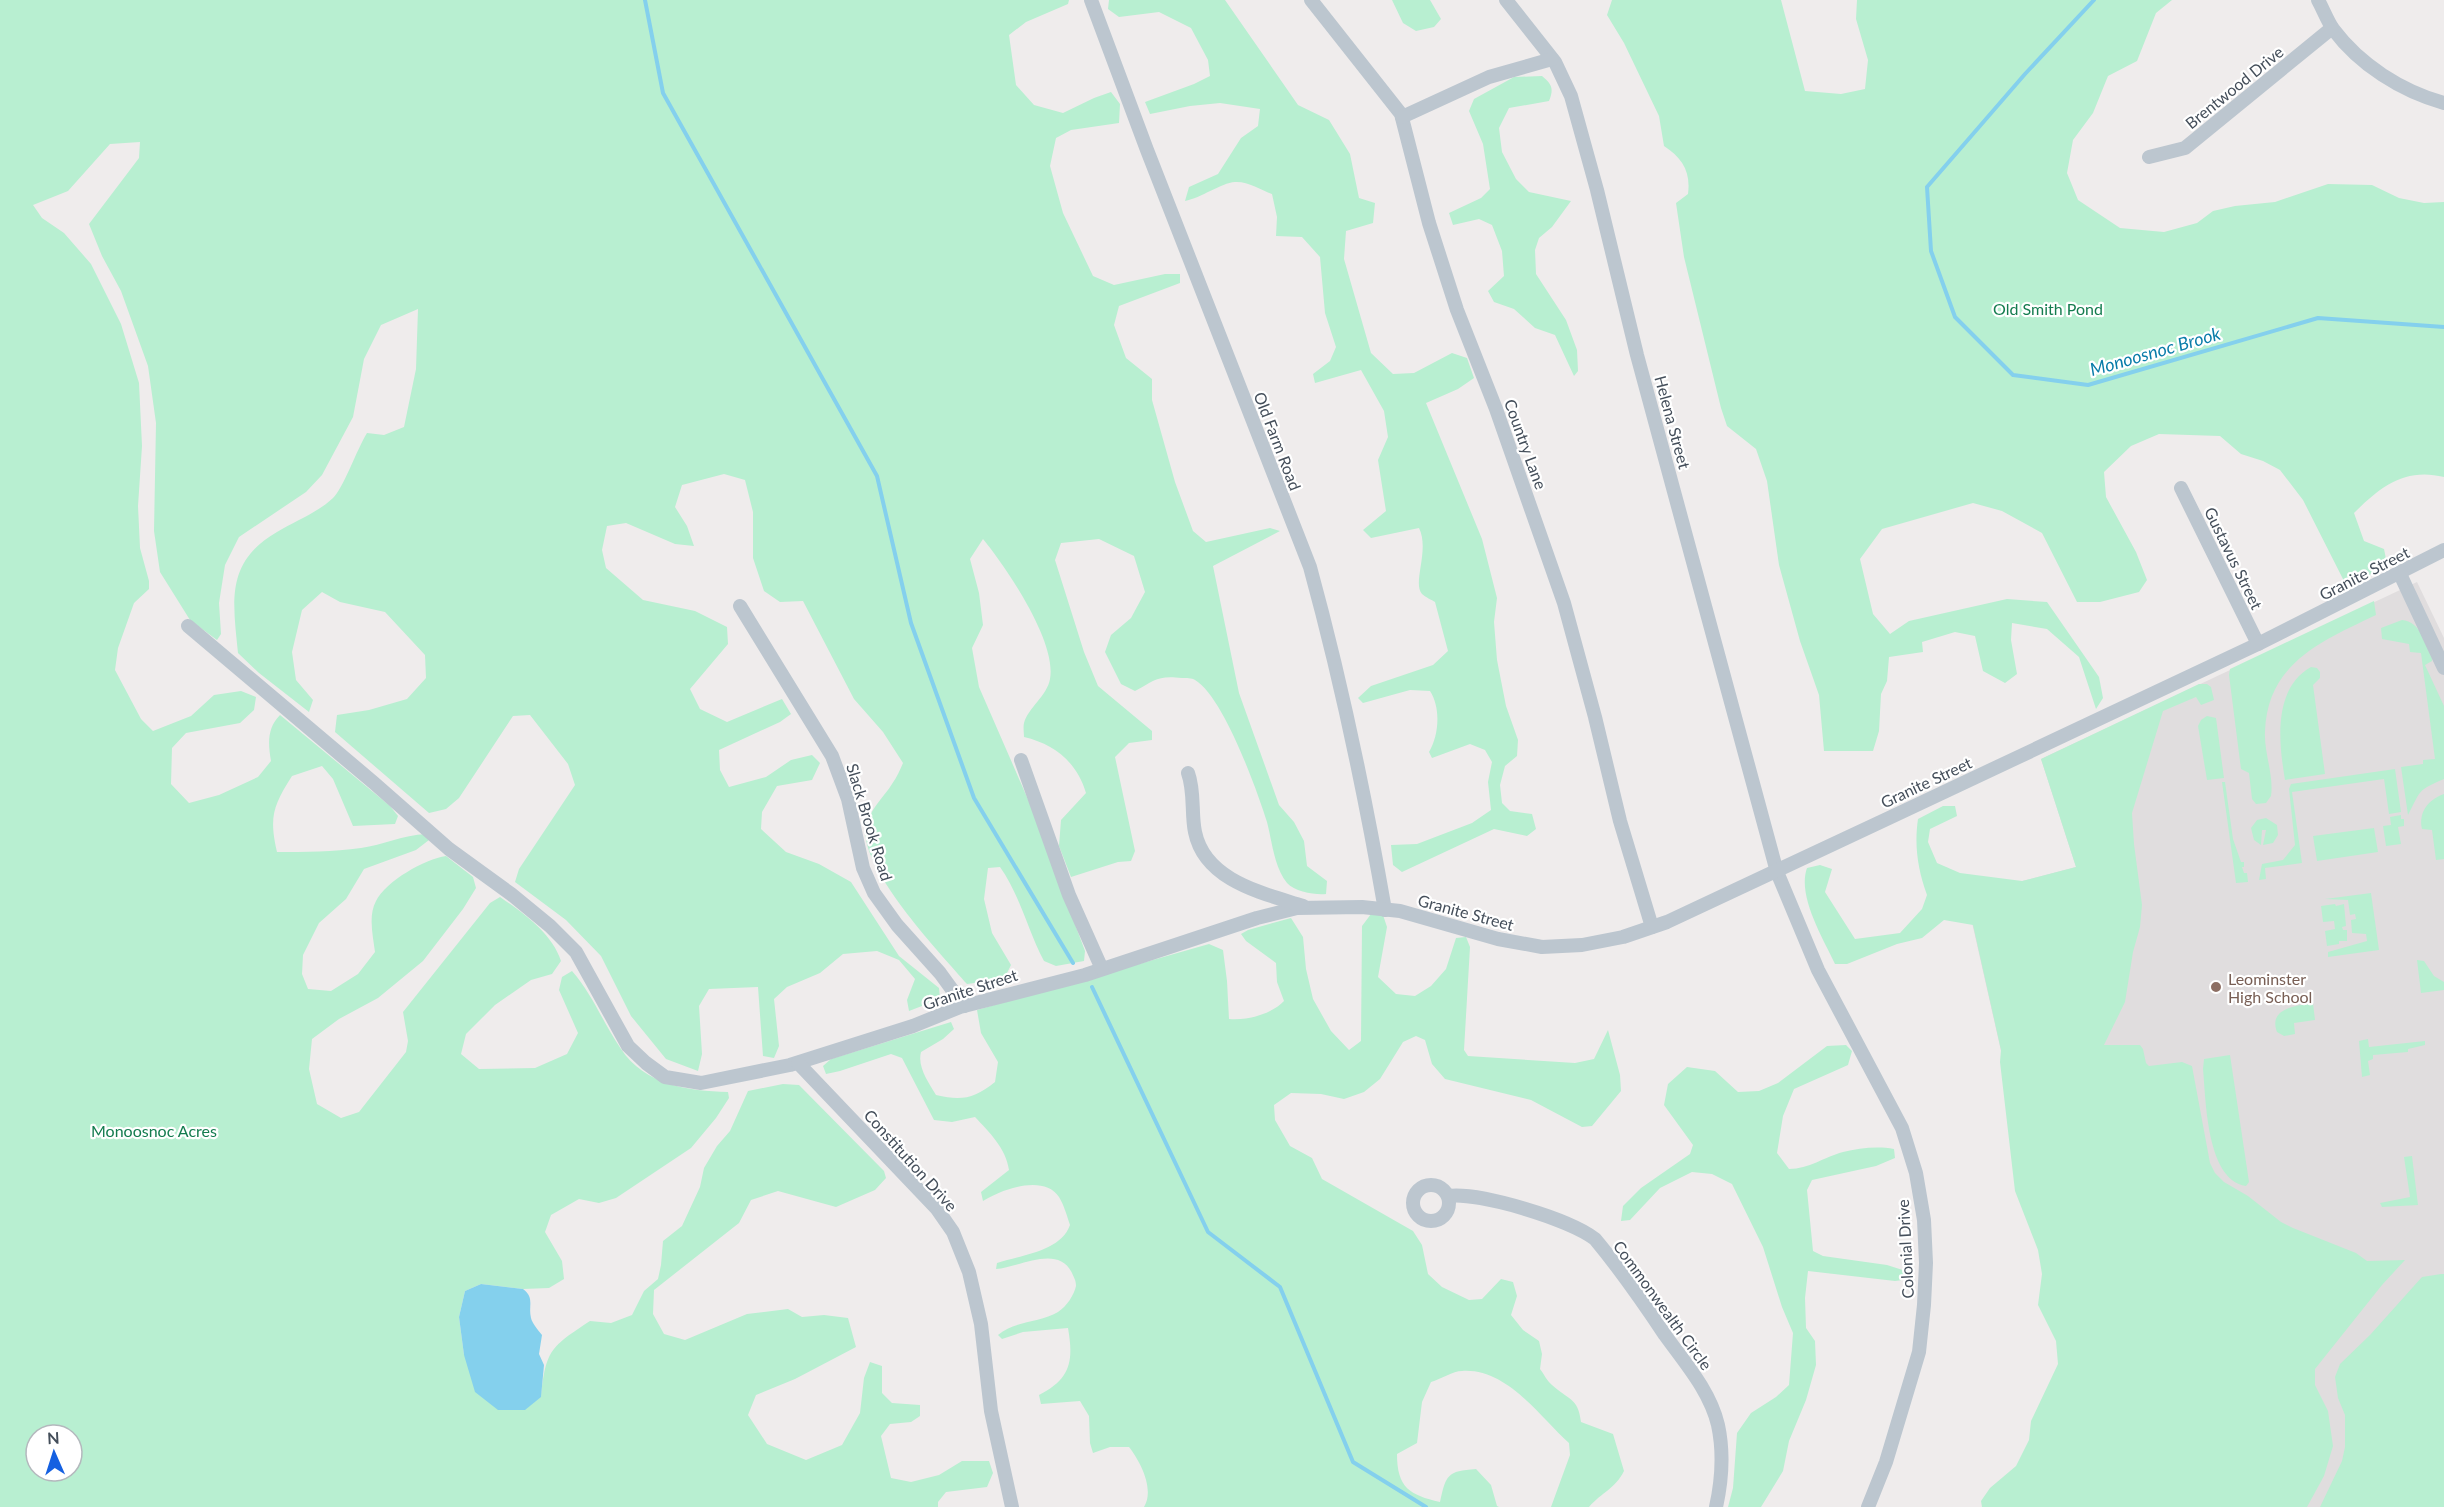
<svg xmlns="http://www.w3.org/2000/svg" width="2444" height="1507" viewBox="0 0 2444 1507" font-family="Lato,sans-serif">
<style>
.education{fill:#e0ddde}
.green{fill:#b8efd1;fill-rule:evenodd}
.water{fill:#84d0ed}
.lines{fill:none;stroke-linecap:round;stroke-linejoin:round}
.stream{stroke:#84d0ed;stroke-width:4}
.minor{stroke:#bcc6cf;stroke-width:14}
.education-dot{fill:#8d6e63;stroke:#fff;stroke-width:2}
.labels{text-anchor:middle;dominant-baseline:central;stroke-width:4.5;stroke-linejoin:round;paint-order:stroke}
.street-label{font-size:16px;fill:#444e5a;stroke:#fff}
.park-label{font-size:16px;fill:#147c4f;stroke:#fff}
.education-label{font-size:16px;fill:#785e54;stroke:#fff;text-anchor:start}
.water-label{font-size:18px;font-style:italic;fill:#097ca9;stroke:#fff}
</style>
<rect width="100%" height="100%" fill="#efecec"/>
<polygon class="education" points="2417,582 2444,638 2444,1507 2007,1507 2097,1476 1966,896 2076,867 2041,759"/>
<g class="green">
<path d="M 0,0 L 1069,0 L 1068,4 L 1026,22 L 1009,35 L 1016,85 L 1034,105 L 1063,113 L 1094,98 L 1111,92 L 1120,104 L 1119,123 L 1071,130 L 1056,138 L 1050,166 L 1063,213 L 1093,276 L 1114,285 L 1165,274 L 1180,274 L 1180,283 L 1119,306 L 1114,325 L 1126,358 L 1152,379 L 1152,400 L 1175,482 L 1193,531 L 1206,542 L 1270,528 L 1280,531 L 1213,566 L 1239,693 L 1279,805 L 1294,822 L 1304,841 L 1307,866 L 1327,881 L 1326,894 C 1315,895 1295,892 1287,883 C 1274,867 1272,841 1267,822 C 1257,790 1223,696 1195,680 C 1192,678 1186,678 1182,678 C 1158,675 1155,680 1135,691 L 1121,684 L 1105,652 L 1111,635 L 1131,618 L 1145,592 L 1134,556 L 1099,539 L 1061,543 L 1055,560 L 1084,652 L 1098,686 L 1152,731 L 1152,740 L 1129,743 L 1115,757 L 1135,851 L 1131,861 L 1118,862 L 1071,877 L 1059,846 L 1061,820 L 1086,793 C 1077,762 1054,744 1024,737 C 1024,733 1023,727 1024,723 C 1028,708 1047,696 1050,679 C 1057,642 1006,567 983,539 L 970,559 L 979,593 L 983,625 L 972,648 L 979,687 L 1030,804 L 1085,951 L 1084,961 L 1056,966 L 1044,961 C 1028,931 1020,895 1000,867 L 988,868 L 984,899 L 992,933 L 1011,965 L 1004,979 L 967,984 C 941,954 858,867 866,827 C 869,810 884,797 892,784 C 897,777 900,770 903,763 L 883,732 L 854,699 L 803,601 L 780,602 L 764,591 L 753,558 L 753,512 L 745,480 L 724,474 L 682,485 L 675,507 L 687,526 L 694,546 L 675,544 L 626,523 L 607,526 L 602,550 L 606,568 L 643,600 L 695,611 L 727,627 L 728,644 L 690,689 L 700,709 L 727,722 L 782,699 L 791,714 L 780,722 L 719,750 L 720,770 L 729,787 L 766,777 L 791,760 L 812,755 L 820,763 L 812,780 L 777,786 L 762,812 L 761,829 L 786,852 L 819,864 L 851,882 L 899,956 L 939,988 L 940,999 L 909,1011 L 907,1000 L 915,979 L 899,960 L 877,951 L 843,954 L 820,973 L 787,987 L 774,999 L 779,1046 L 774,1058 L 763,1056 L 758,987 L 709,989 L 699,1006 L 702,1054 L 698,1071 L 666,1059 L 631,1016 L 601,956 L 566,920 L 515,882 L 519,869 L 575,785 L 568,764 L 530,715 L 513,716 L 459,798 L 446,809 L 429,813 L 335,732 L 337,715 L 369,710 L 407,699 L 426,678 L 425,655 L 385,612 L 340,602 L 322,592 L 302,610 L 292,652 L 296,680 L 313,700 L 309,712 L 259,673 L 238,653 C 233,602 225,562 277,532 C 295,521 317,513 333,498 C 343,489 357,449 367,433 L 384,435 L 404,427 L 416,369 L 418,309 L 381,325 L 364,359 L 353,417 L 322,475 L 306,492 L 239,537 L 225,565 L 219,603 L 221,634 L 217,640 L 190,620 L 160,572 L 154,531 L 156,423 L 148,366 L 121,291 L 102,256 L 89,224 L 139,158 L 140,142 L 110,144 L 68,191 L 33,205 L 42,218 L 64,233 L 91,264 L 121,324 L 139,383 L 142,446 L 138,506 L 140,548 L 149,581 L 149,589 L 134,603 L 118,648 L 115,670 L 141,719 L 153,731 L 191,716 L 214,695 L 241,691 L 256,697 L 254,710 L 240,723 L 186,733 L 172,748 L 171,784 L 189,803 L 219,795 L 258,777 L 271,761 C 268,744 267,728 280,715 L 390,806 L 398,816 L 395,824 L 353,826 L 333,779 L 322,766 L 292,776 C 273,806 269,817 277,852 C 305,852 333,852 361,848 C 383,845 403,835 426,834 L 429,840 L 416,850 L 364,869 L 346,899 L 319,923 L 303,955 L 302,974 L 308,989 L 331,991 L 358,974 L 375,952 C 373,936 368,916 376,901 C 386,881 425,859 446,856 L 473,877 L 476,888 L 463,909 L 423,961 L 378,998 L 339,1019 L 312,1039 L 309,1069 L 317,1104 L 341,1118 L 359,1112 L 406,1052 L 408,1041 L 403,1012 L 490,903 L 500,897 C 523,913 552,933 561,961 L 552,974 L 531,980 L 495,1005 L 466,1034 L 461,1054 L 479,1069 L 535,1068 L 567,1054 L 578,1033 L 559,990 L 562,977 L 572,971 C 593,995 603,1023 621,1049 C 645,1085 688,1091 728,1092 L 729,1098 L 716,1118 L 691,1148 L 616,1198 L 599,1203 L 579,1199 L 551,1215 L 545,1232 L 562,1261 L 564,1279 L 549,1288 L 523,1289 L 481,1284 L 465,1291 L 459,1317 L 464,1355 L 541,1397 C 546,1349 551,1347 590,1321 L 611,1323 L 632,1315 L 644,1291 L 658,1279 L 661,1265 L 663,1241 L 682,1226 L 700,1187 L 704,1168 L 717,1146 L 730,1131 L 748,1091 L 783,1084 L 799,1085 L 884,1171 L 886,1178 L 875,1190 L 836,1207 L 778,1191 L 751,1200 L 739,1223 L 654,1290 L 653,1314 L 664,1334 L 685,1340 L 747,1314 L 788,1309 L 802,1317 L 824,1315 L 848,1318 L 856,1347 L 795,1379 L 756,1395 L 748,1415 L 767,1444 L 806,1460 L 842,1445 L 860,1413 L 864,1378 L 870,1362 L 882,1366 L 882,1393 L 892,1403 L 920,1405 L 920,1416 L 911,1422 L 890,1424 L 881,1436 L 891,1478 L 911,1482 L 939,1475 L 962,1461 L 989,1461 L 993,1473 L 987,1487 L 946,1492 L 938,1502 L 938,1507 L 0,1507 ZM 36,1435 L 72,1435 L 72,1471 L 36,1471 Z"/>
<path d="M 1109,0 L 1225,0 L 1298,105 L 1329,120 L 1350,154 L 1359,198 L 1375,203 L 1373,223 L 1346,231 L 1344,259 L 1371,353 L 1393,374 L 1414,373 L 1452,353 L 1467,358 L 1474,378 L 1458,389 L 1426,403 L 1482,539 L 1497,598 L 1494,622 L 1497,660 L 1506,706 L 1518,740 L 1517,756 L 1505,766 L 1500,785 L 1502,803 L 1510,811 L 1532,814 L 1536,829 L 1527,836 L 1494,829 L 1402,872 L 1393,865 L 1391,845 L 1417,844 L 1472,823 L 1491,810 L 1488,782 L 1492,762 L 1485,750 L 1470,744 L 1432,758 L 1429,752 C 1439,735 1441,708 1430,691 L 1410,690 L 1363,703 L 1358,698 L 1371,686 L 1433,665 L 1448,651 L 1435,602 C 1432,600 1425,597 1422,594 C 1412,583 1430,550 1419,528 L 1371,538 L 1363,530 L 1386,511 L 1378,460 L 1388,437 L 1384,411 L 1361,370 L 1315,383 L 1313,374 L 1330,361 L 1336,347 L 1325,313 L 1320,257 L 1302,237 L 1276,236 L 1277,217 L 1272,194 C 1261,190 1247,181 1235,182 C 1221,183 1201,198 1185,201 L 1189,187 L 1218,174 L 1241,138 L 1258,126 L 1260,109 L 1220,103 L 1190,106 L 1150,114 L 1145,102 L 1194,84 L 1210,76 L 1208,60 L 1191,28 L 1159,12 L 1119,17 L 1108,9 Z"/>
<polygon points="1392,0 1430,0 1441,19 1434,27 1416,31 1403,23"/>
<path d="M 1612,0 L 1781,0 L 1805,91 L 1841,94 L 1865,89 L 1868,60 L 1856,19 L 1857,0 L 2172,0 L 2156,13 L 2137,61 L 2108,76 L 2093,113 L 2073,140 L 2067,173 L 2078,200 L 2120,228 L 2164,232 L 2197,223 L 2213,211 L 2235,206 L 2275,202 L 2328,184 L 2372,185 L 2399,198 L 2424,203 L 2444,202 L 2444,477 C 2405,467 2380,487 2354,513 L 2364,541 L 2384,549 L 2387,564 L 2366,577 L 2345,583 L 2303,500 L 2280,470 L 2263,461 L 2241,454 L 2220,436 L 2159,434 L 2131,446 L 2104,472 L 2106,497 L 2136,552 L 2147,580 L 2139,592 L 2100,602 L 2077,602 L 2042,533 L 2002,511 L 1973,503 L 1882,529 L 1860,559 L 1873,614 L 1890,634 L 1909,621 L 2007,599 L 2047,602 L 2099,677 L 2103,698 L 2096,709 L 2079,657 L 2047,629 L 2012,623 L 2011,640 L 2017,674 L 2005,683 L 1983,671 L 1975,636 L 1955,632 L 1922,642 L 1923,652 L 1889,657 L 1887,681 L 1881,694 L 1879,731 L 1873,751 L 1824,751 L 1819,695 L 1800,641 L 1779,565 L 1767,481 L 1756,449 L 1727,426 L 1721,408 L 1684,257 L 1676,203 L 1688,194 C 1691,171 1682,158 1664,146 L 1659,116 L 1624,43 L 1607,15 Z"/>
<path d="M 1542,76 C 1552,84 1554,89 1549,101 L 1509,108 L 1499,128 L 1502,152 L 1516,179 L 1529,192 L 1571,201 L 1552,227 L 1539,238 L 1535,250 L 1536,274 L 1566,320 L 1577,350 L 1578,371 L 1574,376 L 1555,335 L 1535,328 L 1514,309 L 1494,302 L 1488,291 L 1504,276 L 1502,251 L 1492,225 L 1479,219 L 1453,225 L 1449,213 L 1481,198 L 1490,189 L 1483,144 L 1469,111 L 1474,99 L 1514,77 Z"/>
<path d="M 2374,601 L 2376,615 C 2322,641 2267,663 2265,732 C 2264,753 2274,775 2271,796 L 2266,803 L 2256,804 L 2252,799 L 2249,773 L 2241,769 L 2229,675 L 2230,669 Z"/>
<path d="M 2402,620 C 2421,622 2425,643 2432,658 L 2432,661 L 2425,665 L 2444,706 L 2444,779 C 2416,791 2421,791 2408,815 L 2401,767 L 2423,764 L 2423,760 L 2435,759 L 2421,653 L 2410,652 L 2409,644 L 2382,639 L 2381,628 Z"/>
<path d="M 2311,667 L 2317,668 L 2320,672 L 2320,678 L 2313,685 L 2325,774 L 2285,780 C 2279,744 2272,689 2311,667 Z"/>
<path d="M 2199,684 L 2207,684 L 2211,687 L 2214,700 L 2201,705 L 2196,697 L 2163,711 L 2132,813 L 2134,844 L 2142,905 L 2140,927 L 2133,952 L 2125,1002 L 2104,1045 L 2140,1045 L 2143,1049 L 2146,1063 L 2149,1066 L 2182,1062 L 2192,1066 L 2210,1163 L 2215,1173 L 2224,1182 L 2248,1196 L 2281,1222 L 2293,1228 L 2356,1253 L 2367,1261 L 2405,1260 L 2382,1285 L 2315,1369 L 2315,1385 L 2328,1411 L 2333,1446 L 2324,1476 L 2307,1507 L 1982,1507 L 1981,1501 L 1990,1488 L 2016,1466 L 2029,1440 L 2031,1421 L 2058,1364 L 2056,1341 L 2038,1305 L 2042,1274 L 2038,1250 L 2015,1191 L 2000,1062 L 2001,1050 L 1973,925 L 1944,920 L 1922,938 L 1897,944 L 1847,964 L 1835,964 C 1823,938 1797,896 1807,868 L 1820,865 L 1832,869 L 1825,892 L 1855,939 L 1900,933 L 1922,909 L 1927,895 C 1918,870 1914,846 1918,819 L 1943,806 L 1955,806 L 1957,816 L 1930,829 L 1928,842 L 1937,863 L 1960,873 L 2022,881 L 2076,867 L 2041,759 Z"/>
<polygon points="2207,716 2216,718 2224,778 2207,780 2198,726 2201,720"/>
<polygon points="2395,769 2401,812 2389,814 2384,779 2292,792 2302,863 2265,868 2266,879 2259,880 2262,864 2283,860 2295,845 2289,789 2291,784"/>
<polygon points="2222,782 2225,782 2233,839 2241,862 2244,862 2244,867 2242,867 2244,873 2247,873 2248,882 2236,883"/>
<path d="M 2444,794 L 2444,859 L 2436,860 L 2432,830 L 2422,829 C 2418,812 2429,799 2444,794 Z"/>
<polygon points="2401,815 2401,819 2404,819 2404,826 2398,827 2401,844 2386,846 2383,826 2391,825 2390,817"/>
<polygon points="2266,818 2277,825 2278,835 2273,843 2263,845 2266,830 2262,830 2261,845 2254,840 2251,828 2257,820"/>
<polygon points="2374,828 2378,852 2317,861 2313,836"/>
<polygon points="2371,893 2379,950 2328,957 2328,952 2367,941 2366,934 2352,933 2351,920 2356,919 2355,914 2350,915 2348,900 2325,899"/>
<polygon points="2335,904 2336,906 2344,904 2346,926 2342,927 2343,930 2347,930 2347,941 2339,941 2339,944 2327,946 2325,931 2335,929 2334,921 2323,922 2321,906"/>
<path d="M 1371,914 L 1383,915 L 1387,927 L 1378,977 L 1396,994 L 1415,996 L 1431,986 L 1446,969 L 1456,938 L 1466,937 L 1470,947 L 1464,1050 L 1468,1056 L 1575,1063 L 1594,1059 L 1608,1030 L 1620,1075 L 1621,1091 L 1592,1126 L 1582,1127 L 1531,1100 L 1445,1079 L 1432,1064 L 1425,1040 L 1416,1036 L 1403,1042 L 1380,1079 L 1364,1092 L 1344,1099 L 1321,1094 L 1291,1093 L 1274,1105 L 1275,1120 L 1290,1146 L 1312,1158 L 1322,1179 L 1413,1231 L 1422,1245 L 1428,1274 L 1442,1287 L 1469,1300 L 1482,1299 L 1501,1279 L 1513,1282 L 1517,1296 L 1511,1315 L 1523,1330 L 1539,1341 L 1542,1354 L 1540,1369 C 1544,1374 1547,1381 1552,1385 C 1568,1400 1578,1397 1581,1422 L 1613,1434 L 1624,1471 C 1615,1489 1602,1492 1589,1507 L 1551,1507 L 1570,1455 L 1569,1443 C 1539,1416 1507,1368 1462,1371 C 1453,1371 1441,1379 1431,1382 L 1422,1402 L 1417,1443 L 1397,1454 C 1397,1488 1410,1495 1440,1502 C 1446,1475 1447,1471 1476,1469 L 1491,1485 L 1497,1506 L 1499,1507 L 1144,1507 C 1155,1489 1140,1461 1129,1447 L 1110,1447 L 1093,1453 L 1090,1443 L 1089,1416 L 1080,1401 L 1041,1404 L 1039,1395 C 1070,1379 1074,1362 1068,1328 L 1023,1332 L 1002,1339 L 998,1335 C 1016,1320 1040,1323 1058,1312 C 1067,1306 1074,1295 1076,1286 C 1076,1280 1074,1278 1072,1273 C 1058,1244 1020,1267 996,1269 L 997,1263 C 1022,1255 1061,1251 1070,1225 C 1067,1216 1064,1205 1059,1197 C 1044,1174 1002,1189 983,1201 L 981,1192 L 1009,1170 C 1006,1148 989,1132 975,1117 L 952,1122 L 934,1120 L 902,1058 L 891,1054 L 840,1071 L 826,1074 L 823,1066 L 831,1059 L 951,1022 L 954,1029 L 943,1039 L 921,1052 C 917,1067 929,1083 936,1095 C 961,1101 974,1099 995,1082 L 998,1062 L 981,1033 L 977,1010 L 1209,944 L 1223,950 L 1227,981 L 1229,1019 C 1246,1021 1272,1014 1284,1001 L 1277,982 L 1276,963 L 1246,941 L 1241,934 L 1248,930 L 1291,918 L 1303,937 L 1306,969 L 1313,999 L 1331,1031 L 1349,1050 L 1361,1041 L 1362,926 Z"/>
<polygon points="2417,960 2424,961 2434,976 2444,982 2444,990 2421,993"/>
<path d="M 2313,1003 L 2315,1020 L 2294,1023 L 2295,1034 L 2284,1036 L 2277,1032 C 2268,1008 2296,1006 2313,1003 Z"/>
<polygon points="2368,1039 2369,1047 2425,1041 2425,1045 2408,1049 2408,1052 2373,1055 2373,1059 2368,1061 2370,1075 2362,1077 2359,1041"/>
<path d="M 1846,1045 L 1852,1051 L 1848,1065 L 1794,1089 L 1783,1116 L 1777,1153 L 1789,1169 C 1809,1169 1824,1157 1843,1152 C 1859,1148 1878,1146 1894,1149 L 1895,1158 L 1876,1166 L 1812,1180 L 1807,1190 L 1813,1251 L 1823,1256 L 1887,1265 L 1912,1273 L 1910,1279 L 1895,1281 L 1808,1271 L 1805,1298 L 1806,1328 L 1815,1341 L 1816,1365 L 1806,1400 L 1789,1441 L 1783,1471 L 1761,1507 L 1728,1507 L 1733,1488 L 1737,1433 L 1751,1413 L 1776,1397 L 1789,1385 L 1793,1333 L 1782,1307 L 1763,1247 L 1732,1184 L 1712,1174 L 1692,1172 L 1660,1188 L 1630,1220 L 1621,1221 L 1623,1206 L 1641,1188 L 1690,1154 L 1693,1145 L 1664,1105 L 1668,1084 L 1687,1067 L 1715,1071 L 1738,1092 L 1759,1091 L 1778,1083 L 1827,1046 Z"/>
<path d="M 2230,1055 L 2249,1182 L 2246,1186 C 2206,1180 2206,1099 2203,1069 L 2204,1059 Z"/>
<polygon points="2412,1156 2418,1205 2382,1207 2380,1203 2410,1197 2404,1157"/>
<polygon points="2441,1274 2444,1274 2444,1507 2320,1507 2342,1461 2345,1447 2345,1415 2338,1398 2335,1377 2340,1364 2370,1335 2422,1277"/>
</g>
<path class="water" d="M 481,1284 L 523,1289 C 535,1298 528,1306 531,1318 C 532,1323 538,1330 542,1335 L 539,1354 L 544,1365 L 541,1397 L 525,1410 L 498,1410 L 475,1392 L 464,1355 L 459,1317 L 465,1291 Z"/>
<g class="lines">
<g class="stream">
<polyline points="645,0 663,93 877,476 911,623 974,798 1073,963"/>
<polyline points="2094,0 2025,74 1927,187 1931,251 1955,317 2013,375 2088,385 2318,318 2444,327"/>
<polyline points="1092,987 1208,1232 1280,1287 1353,1462 1426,1507"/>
</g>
<g class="minor">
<path d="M 1091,0 L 1147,150 L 1310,567 C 1341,680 1365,795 1385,910"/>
<polyline points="1311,0 1401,114 1429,223 1457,310 1496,409 1564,603 1595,717 1620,821 1652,927"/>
<polyline points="1506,0 1555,62 1571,96 1597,190 1637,355 1777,872 1818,970 1902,1128 1916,1173 1924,1220 1926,1263 1924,1305 1919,1352 1886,1462 1868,1507"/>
<path d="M 2318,0 C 2323,9 2327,20 2333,29 C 2360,65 2401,91 2444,103"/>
<polyline points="1402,117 1489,77 1552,59"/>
<polyline points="2149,157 2185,148 2332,28"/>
<polyline points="2181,488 2258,644"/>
<polyline points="2400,574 2444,668"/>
<polyline points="740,606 832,756 848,799 863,868 874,893 897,925 940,973 964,1006"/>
<polyline points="188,626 374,783 449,849 511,894 550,926 576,952 628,1046 646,1063 665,1077 701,1083 790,1065 913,1026 960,1007 1085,975 1257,918 1297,908 1362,907 1400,911 1498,939 1542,947 1582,945 1623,937 1667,922 1906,810 2258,644 2444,550"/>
<polyline points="1021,760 1069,895 1102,969"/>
<path d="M 1188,773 C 1195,792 1191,813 1195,832 C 1205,881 1263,893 1303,906"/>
<polyline points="798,1063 937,1209 953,1232 969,1272 981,1324 991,1411 1012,1507"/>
<circle cx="1431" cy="1203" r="18"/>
<path d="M 1448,1196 C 1480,1192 1569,1219 1595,1239 C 1620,1269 1643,1302 1665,1335 C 1685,1363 1710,1391 1718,1425 C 1724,1453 1722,1480 1716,1507"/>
</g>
</g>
<circle class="education-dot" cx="2216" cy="987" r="6"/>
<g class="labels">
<g class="street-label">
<text transform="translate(2234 87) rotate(-39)">Brentwood Drive</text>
<text transform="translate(1673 422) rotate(75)">Helena Street</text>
<text transform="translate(1278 441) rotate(69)">Old Farm Road</text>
<text transform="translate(1526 444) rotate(70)">Country Lane</text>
<text transform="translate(2234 558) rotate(64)">Gustavus Street</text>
<text transform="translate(2364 573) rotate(-27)">Granite Street</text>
<text transform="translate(1926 782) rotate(-25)">Granite Street</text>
<text transform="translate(870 822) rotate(73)">Slack Brook Road</text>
<text transform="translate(1466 912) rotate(15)">Granite Street</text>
<text transform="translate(970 989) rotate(-18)">Granite Street</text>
<text transform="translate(911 1160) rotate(48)">Constitution Drive</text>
<text transform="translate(1905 1249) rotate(-93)">Colonial Drive</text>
<text transform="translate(1663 1305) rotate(54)">Commonwealth Circle</text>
</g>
<g class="park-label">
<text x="2048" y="308">Old Smith Pond</text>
<text x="154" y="1130">Monoosnoc Acres</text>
</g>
<g class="education-label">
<text x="2228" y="978">Leominster<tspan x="2228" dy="18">High School</tspan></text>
</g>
<g class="water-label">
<text transform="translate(2155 351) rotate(-16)">Monoosnoc Brook</text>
</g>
</g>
<g transform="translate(54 1453) rotate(357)"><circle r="28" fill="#ffffff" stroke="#b4b8bd" stroke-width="1.5"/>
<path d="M0-4.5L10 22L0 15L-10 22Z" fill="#1560e1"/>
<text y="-9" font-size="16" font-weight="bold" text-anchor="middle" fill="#444e5a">N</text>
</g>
</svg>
